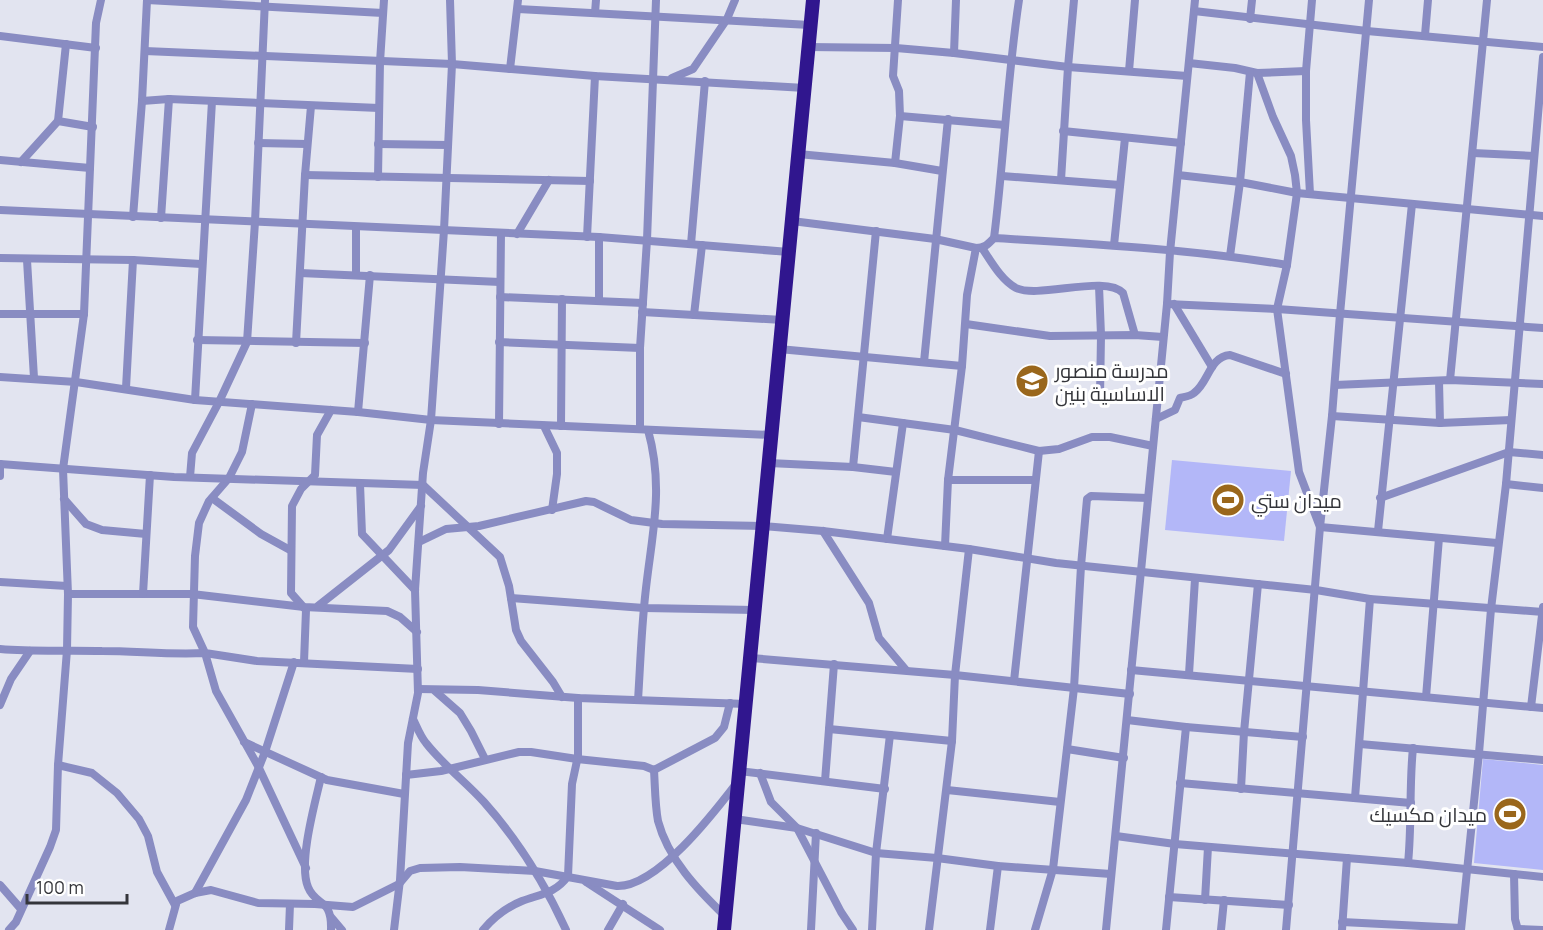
<svg xmlns="http://www.w3.org/2000/svg" width="1543" height="930" viewBox="0 0 1543 930" font-family="Manrope,Cairo,sans-serif">
<style>
.pitch{fill:#b3b7f8}
.lines{fill:none;stroke-linecap:round;stroke-linejoin:round}
.street{stroke:#898cc2;stroke-width:8}
.highway{stroke:#30168e;stroke-width:14}
.labels{text-anchor:middle;dominant-baseline:central;stroke-width:6;stroke-linejoin:round;paint-order:stroke}
.poi-label{font-size:20px;fill:#34353a;stroke:#fff;text-anchor:start}
</style>
<rect width="100%" height="100%" fill="#e2e4f0"/>
<g class="pitch">
<polygon points="1172,460 1291,471 1284,541 1165,530"/>
<polygon points="1483,759 1543,765 1543,870 1474,863"/>
</g>
<g class="lines">
<g class="street">
<polyline points="147,0 383,13"/>
<polyline points="518,9 810,25"/>
<polyline points="1194,11 1367,31 1543,47"/>
<polyline points="595,13 596,0"/>
<polyline points="1250,19 1252,0"/>
<polyline points="1425,35 1428,0"/>
<polyline points="0,36 96,48"/>
<polyline points="66,44 58,121 93,127"/>
<polyline points="808,47 896,48 954,53 1068,67 1187,76"/>
<polyline points="145,51 452,64 595,76 805,88"/>
<polyline points="954,53 956,0"/>
<polyline points="1189,63 1235,68 1257,73 1306,71"/>
<polyline points="510,69 518,0"/>
<polyline points="1129,71 1135,0"/>
<polyline points="1257,73 1273,117 1291,156 1295,175 1297,193 1287,265 1277,309 1299,472 1320,527 1497,543"/>
<polyline points="672,78 693,69 727,19 735,0"/>
<polyline points="142,101 169,99 379,108"/>
<polyline points="900,116 1005,125"/>
<polyline points="1063,131 1181,143"/>
<polyline points="258,143 307,144"/>
<polyline points="378,144 448,145"/>
<polyline points="1473,153 1534,156"/>
<polyline points="798,154 895,163 942,171"/>
<polyline points="0,160 90,168"/>
<polyline points="21,162 58,121"/>
<polyline points="895,163 900,116 899,91 893,76 898,0"/>
<polyline points="305,175 590,181"/>
<polyline points="1178,175 1240,182 1297,193 1543,216"/>
<polyline points="1002,176 1120,185"/>
<polyline points="378,177 380,62 384,0"/>
<polyline points="1061,180 1068,67 1074,0"/>
<polyline points="1310,194 1306,120 1306,71 1312,0"/>
<polyline points="0,210 599,237 789,252"/>
<polyline points="133,217 142,101 147,0"/>
<polyline points="161,218 169,99"/>
<path d="M 792,221 L 935,239 L 976,248 C 985,248 988,244 994,238 C 1092,244 1190,249 1287,265"/>
<polyline points="517,234 549,180"/>
<polyline points="587,237 595,76"/>
<path d="M 994,238 C 1004,159 1007,79 1019,0"/>
<polyline points="691,244 705,81"/>
<polyline points="1114,245 1125,138"/>
<path d="M 982,248 C 991,261 1001,280 1016,288 C 1039,299 1106,274 1123,293 L 1135,335"/>
<polyline points="1230,256 1240,182 1250,72"/>
<polyline points="0,258 133,260 201,264"/>
<polyline points="27,260 34,378"/>
<polyline points="300,273 500,282"/>
<polyline points="356,274 356,227"/>
<polyline points="1099,286 1101,335 1100,397"/>
<polyline points="500,297 643,303"/>
<polyline points="599,301 599,237"/>
<polyline points="1167,304 1277,309 1543,328"/>
<polyline points="1174,304 1212,367"/>
<polyline points="642,312 782,320"/>
<polyline points="0,314 84,314"/>
<polyline points="694,315 702,245"/>
<polyline points="966,324 1050,336 1135,335 1163,337"/>
<polyline points="197,340 365,343"/>
<polyline points="499,342 640,348"/>
<polyline points="296,343 305,175 311,106"/>
<polyline points="779,349 962,366"/>
<polyline points="924,362 948,119"/>
<polyline points="0,377 76,382 195,400 358,412 431,420 772,435"/>
<polyline points="1450,380 1487,0"/>
<polyline points="1439,381 1440,423"/>
<polyline points="1335,385 1450,380 1543,384"/>
<polyline points="126,388 133,260"/>
<polyline points="195,400 212,101"/>
<polyline points="252,404 242,452 229,478 209,501 199,523 195,556 193,627 205,653 257,661 418,669"/>
<polyline points="358,412 370,275"/>
<polyline points="1332,416 1440,423 1511,420"/>
<polyline points="858,417 955,430 1039,451 1059,449 1092,437 1110,437 1153,446"/>
<path d="M 1156,419 L 1175,410 L 1180,398 C 1184,397 1191,396 1194,393 C 1209,382 1209,357 1230,355 L 1286,374"/>
<polyline points="499,424 501,233"/>
<polyline points="544,426 557,453 557,474 552,510"/>
<polyline points="561,426 562,299"/>
<polyline points="640,429 640,348 647,240 656,0"/>
<polyline points="769,463 853,467 896,472"/>
<polyline points="0,464 174,477 423,485 500,557 509,586 516,630 521,641 553,682 562,697"/>
<polyline points="853,467 876,231"/>
<polyline points="0,476 0,464"/>
<polyline points="190,477 192,453 219,402 247,342 255,222 265,0"/>
<polyline points="948,480 1034,480"/>
<polyline points="360,484 362,534 415,590"/>
<polyline points="1506,484 1543,488"/>
<polyline points="212,498 261,534 290,550"/>
<polyline points="1380,498 1509,452 1543,455"/>
<polyline points="64,499 86,524 102,530 146,534"/>
<polyline points="823,531 869,603 879,638 906,670"/>
<polyline points="1378,531 1412,204"/>
<polyline points="887,539 903,423"/>
<polyline points="419,542 446,529 479,526 586,501 594,502 631,520 662,524 763,526 823,531 969,549 1056,563 1316,590 1370,599 1543,612"/>
<polyline points="945,546 948,480 962,366 967,295 976,248"/>
<polyline points="0,582 67,586"/>
<polyline points="68,594 192,594 304,607 387,611 400,617 417,632"/>
<polyline points="143,594 150,475"/>
<polyline points="511,598 644,608 755,610"/>
<polyline points="318,606 389,550 421,506"/>
<path d="M 0,649 C 34,652 68,650 102,651 C 137,651 170,655 205,653 L 216,691 L 258,766 L 306,868"/>
<polyline points="751,658 955,675 1130,694"/>
<polyline points="304,662 306,610 291,593 292,506 301,489 315,475 317,435 331,410"/>
<polyline points="1131,670 1543,708"/>
<polyline points="1189,674 1195,579"/>
<polyline points="1014,681 1039,451"/>
<polyline points="418,689 478,690 578,698 746,704"/>
<polyline points="435,691 460,713 471,731 485,759"/>
<polyline points="1426,697 1439,538"/>
<path d="M 638,700 C 640,670 641,639 644,608 C 649,544 666,494 648,430"/>
<polyline points="0,705 11,679 30,651"/>
<polyline points="1531,707 1543,607"/>
<path d="M 413,719 C 417,727 420,736 426,743 C 443,765 466,782 484,802 C 518,840 545,884 566,930"/>
<polyline points="1127,720 1186,727 1303,737"/>
<polyline points="829,729 952,741"/>
<polyline points="244,742 327,780 404,794"/>
<polyline points="1360,744 1543,760"/>
<polyline points="1067,749 1124,758"/>
<polyline points="58,765 92,773 117,793 139,819 148,836 157,872 175,905"/>
<path d="M 654,770 C 655,786 655,805 658,821 C 668,859 698,890 725,916"/>
<polyline points="739,771 885,789"/>
<polyline points="760,773 771,802 797,828 841,912 853,930"/>
<polyline points="406,775 441,771 519,752 531,752 577,759 644,766 654,770 715,738 724,727 730,703"/>
<path d="M 321,777 C 315,803 298,863 308,887 C 316,907 332,897 331,930"/>
<polyline points="825,781 834,664"/>
<polyline points="1180,783 1411,803"/>
<polyline points="1241,789 1244,732 1258,584"/>
<polyline points="947,790 1060,802"/>
<polyline points="1355,798 1370,599"/>
<polyline points="735,819 797,828 876,853 937,858 998,866 1111,874"/>
<polyline points="1116,836 1175,844 1408,863 1543,877"/>
<path d="M 1408,863 C 1412,825 1409,786 1413,748"/>
<polyline points="1514,874 1515,919 1518,930"/>
<polyline points="586,882 660,930"/>
<polyline points="0,885 21,909"/>
<polyline points="195,893 246,800 265,752 294,662"/>
<polyline points="1169,897 1289,905"/>
<polyline points="1205,900 1208,847"/>
<polyline points="331,917 342,930"/>
<polyline points="1342,922 1461,928"/>
<polyline points="1518,929 1543,930"/>
<polyline points="9,930 16,922 50,847 56,830 58,765 67,650 68,594 63,469 84,314 96,23 101,0"/>
<path d="M 169,930 L 177,901 L 195,893 L 211,890 L 258,903 L 315,904 L 353,907 L 399,884 L 410,871 L 420,868 L 460,867 L 535,871 L 617,886 C 657,887 713,814 736,784"/>
<polyline points="289,930 290,904"/>
<polyline points="394,930 400,880 408,743 418,693 415,590 423,473 431,420 444,230 452,64 450,0"/>
<path d="M 483,930 C 493,918 507,907 522,901 C 540,894 555,894 568,876 L 572,784 L 578,756 L 578,698"/>
<polyline points="608,930 623,904"/>
<polyline points="811,930 816,833"/>
<polyline points="872,930 876,853 890,735"/>
<polyline points="929,930 952,741 955,675 969,549"/>
<polyline points="990,930 998,866"/>
<polyline points="1035,930 1053,869 1074,688 1081,566 1087,499 1091,496 1148,498"/>
<polyline points="1106,930 1167,304 1170,252 1195,0"/>
<polyline points="1166,930 1186,727"/>
<polyline points="1221,930 1224,900"/>
<polyline points="1286,930 1320,527 1332,416 1340,314 1369,0"/>
<polyline points="1342,930 1347,858"/>
<polyline points="1461,930 1479,753 1491,609 1506,484 1543,57"/>
</g>
<polyline class="highway" points="724,930 813,0"/>
</g>
<defs>
<symbol id="school-disc" viewBox="-11 -11 22 22"><circle r="9.5" fill="#9a671c" stroke="#fff"/><path d="M0-5L7-2L0 1L-7-2ZM-4 1L0 2.5L4 1V4Q0 6-4 4Z" fill="#fff"/></symbol>
<symbol id="stadium-disc" viewBox="-11 -11 22 22"><circle r="9.5" fill="#9a671c" stroke="#fff"/><path d="M0-5a6.5 5 0 1 0 0 10a6.5 5 0 1 0 0-10ZM-3.5-1.8h7v3.6h-7Z" fill="#fff"/></symbol>
</defs>
<g fill-rule="evenodd">
<use href="#school-disc" x="1013" y="362" width="38" height="38"/>
<use href="#stadium-disc" x="1209" y="481" width="38" height="38"/>
<use href="#stadium-disc" x="1491" y="795" width="38" height="38"/>
</g>
<g class="labels">
<g class="poi-label">
<text x="1055" y="370">مدرسة منصور<tspan x="1055" dy="23">الاساسية بنين</tspan></text>
<text x="1251" y="500">ميدان ستي</text>
<text x="1487" y="814" text-anchor="end">ميدان مكسيك</text>
</g>
</g>
<path d="M27 894v9h100v-9" fill="none" stroke="#34353a" stroke-width="3"/>
<text x="36" y="894" font-size="18" fill="#34353a" stroke="#ffffff" stroke-width="4.5" paint-order="stroke">100 m</text>
</svg>
